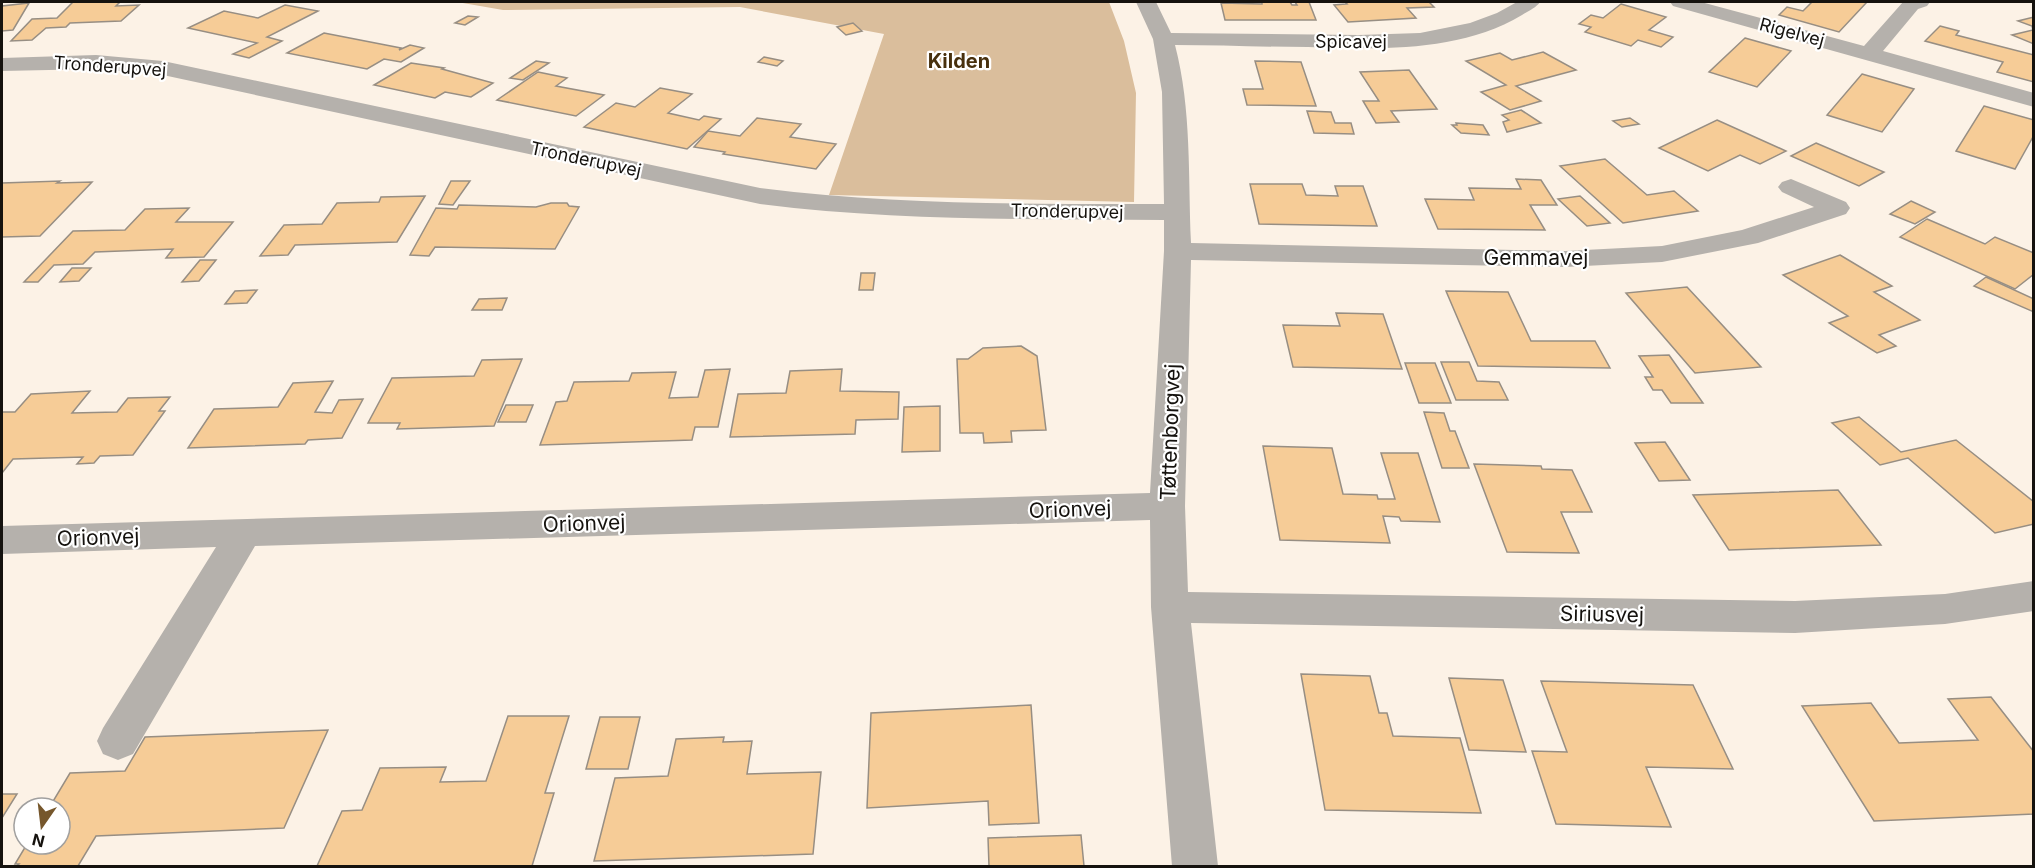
<svg xmlns="http://www.w3.org/2000/svg" width="2035" height="868" viewBox="0 0 2035 868" font-family="Inter,sans-serif">
<style>
.green{fill:#dabe9c}
.building{fill:#f6cc97;stroke:#978e83;stroke-width:1.5}
.lines{fill:none;stroke-linecap:round;stroke-linejoin:round}
.minor{fill:#b5b1ac;fill-rule:evenodd}
.labels{text-anchor:middle;dominant-baseline:central;stroke-width:4.5;stroke-linejoin:round;paint-order:stroke}
.far-street-label{font-size:18px;fill:#15120e;stroke:#fff}
.far-quarter-label{font-size:20px;font-weight:bold;fill:#48300d;stroke:#fff}
.street-label{font-size:21px;fill:#15120e;stroke:#fff}
</style>
<rect width="100%" height="100%" fill="#fcf2e6"/>
<polygon class="green" points="457,2 1109,2 1124,41 1136,93 1134,202 829,195 884,34 740,7 503,10"/>
<g class="building">
<polygon points="73,2 120,2 116,6 139,5 121,21 70,23 66,27 46,28 32,40 11,41 32,19 57,18"/>
<polygon points="1262,2 1290,2 1292,5 1297,5 1295,2 1309,2 1316,20 1225,20 1221,3 1262,4"/>
<polygon points="1345,2 1429,2 1434,7 1407,8 1416,18 1348,22 1334,5 1347,4"/>
<polygon points="1812,2 1867,2 1839,32 1779,15 1787,7 1803,11"/>
<polygon points="29,3 13,30 2,31 2,6"/>
<polygon points="1621,4 1666,17 1649,30 1673,37 1661,47 1638,40 1631,46 1585,32 1591,27 1579,24 1591,15 1603,18"/>
<polygon points="285,5 318,11 267,37 282,41 249,58 233,54 257,43 188,28 224,11 258,18"/>
<polygon points="468,16 478,17 465,25 455,23"/>
<polygon points="2034,17 2034,44 2012,35 2033,30 2032,26 2018,21"/>
<polygon points="853,23 862,31 846,35 837,27"/>
<polygon points="1940,26 1959,31 1956,35 2034,55 2034,82 1997,72 2003,62 1925,41"/>
<polygon points="324,33 401,48 399,50 410,45 424,48 401,62 384,59 367,69 287,53"/>
<polygon points="1745,38 1791,51 1757,87 1709,72"/>
<polygon points="1543,52 1576,70 1516,86 1541,101 1510,110 1481,92 1506,85 1466,61 1500,53 1512,60"/>
<polygon points="764,57 783,61 777,66 758,62"/>
<polygon points="536,61 549,63 523,80 510,78"/>
<polygon points="1255,61 1301,62 1316,106 1247,105 1243,89 1263,89"/>
<polygon points="411,63 444,68 442,69 493,83 471,97 445,92 435,98 374,85"/>
<polygon points="1409,70 1437,109 1391,111 1399,122 1376,123 1363,101 1379,101 1360,72"/>
<polygon points="538,72 567,78 556,86 604,95 576,116 497,100"/>
<polygon points="1862,74 1914,89 1882,132 1827,115"/>
<polygon points="660,88 692,94 668,113 699,120 704,116 721,119 687,149 584,127 616,103 635,107"/>
<polygon points="1984,106 2034,120 2034,135 2015,169 1956,151"/>
<polygon points="1521,110 1541,123 1507,132 1503,122 1509,120 1502,115"/>
<polygon points="1307,111 1331,112 1335,123 1351,123 1354,134 1314,133"/>
<polygon points="757,118 801,124 790,137 836,144 816,169 723,154 725,152 694,147 708,131 740,136"/>
<polygon points="1630,118 1639,124 1622,127 1613,121"/>
<polygon points="1717,120 1786,151 1760,164 1740,155 1708,171 1659,148"/>
<polygon points="1456,123 1483,125 1489,135 1461,133 1452,125 1457,125"/>
<polygon points="1816,143 1884,172 1859,186 1791,156"/>
<polygon points="1605,159 1647,195 1674,191 1698,211 1623,223 1560,166"/>
<polygon points="1516,179 1541,180 1557,205 1530,205 1545,230 1438,229 1425,199 1474,200 1469,188 1521,189"/>
<polygon points="60,181 57,183 92,182 40,236 2,237 2,183"/>
<polygon points="451,181 470,181 453,205 439,204"/>
<polygon points="1250,184 1302,184 1306,195 1338,196 1335,186 1363,186 1377,226 1259,224"/>
<polygon points="425,196 397,242 295,245 288,255 260,256 284,225 322,224 337,203 379,202 381,197"/>
<polygon points="1580,196 1610,223 1587,226 1558,199"/>
<polygon points="1911,201 1935,212 1915,224 1890,214"/>
<polygon points="551,203 567,203 569,206 579,207 555,249 435,247 429,256 410,255 436,208 457,209 459,205 536,207"/>
<polygon points="189,208 176,222 233,222 204,257 166,258 173,249 95,252 83,264 54,265 38,282 24,282 73,231 125,230 145,209"/>
<polygon points="1927,219 1985,244 1995,237 2034,253 2034,274 2015,289 1900,237"/>
<polygon points="1840,255 1892,286 1874,292 1920,320 1879,335 1896,346 1877,353 1829,323 1848,316 1783,275"/>
<polygon points="200,260 216,260 199,281 182,282"/>
<polygon points="72,268 91,268 79,281 60,282"/>
<polygon points="861,273 875,273 873,290 859,290"/>
<polygon points="1986,277 2034,299 2034,312 1974,286"/>
<polygon points="1687,287 1761,367 1695,373 1626,293"/>
<polygon points="257,290 247,303 225,304 235,291"/>
<polygon points="1446,291 1508,292 1531,341 1595,341 1610,368 1478,366"/>
<polygon points="507,298 502,310 472,310 479,299"/>
<polygon points="1336,313 1383,314 1402,369 1293,367 1283,325 1340,326"/>
<polygon points="1021,346 1037,356 1046,430 1011,431 1012,442 984,443 983,433 960,433 957,359 968,359 983,348"/>
<polygon points="1669,355 1703,403 1671,403 1662,390 1653,390 1645,377 1653,377 1639,356"/>
<polygon points="522,359 494,426 397,429 400,423 368,423 392,378 474,376 482,360"/>
<polygon points="1441,362 1469,362 1477,381 1499,382 1508,400 1456,400"/>
<polygon points="1405,363 1435,363 1451,403 1419,403"/>
<polygon points="730,369 718,427 695,427 692,440 540,445 556,402 567,401 574,382 629,381 632,373 676,372 669,398 698,397 705,370"/>
<polygon points="842,369 840,391 899,392 898,419 856,420 855,434 730,437 738,394 786,393 790,371"/>
<polygon points="333,381 315,412 332,413 339,400 363,399 342,438 308,440 305,444 188,448 214,409 278,407 293,383"/>
<polygon points="90,391 72,413 117,412 128,398 170,397 159,411 165,411 133,455 100,456 94,463 77,464 83,457 13,459 2,473 2,412 15,412 31,394"/>
<polygon points="506,405 533,405 526,422 498,422"/>
<polygon points="940,406 940,451 902,452 904,407"/>
<polygon points="1424,412 1444,413 1450,431 1455,431 1469,468 1442,468"/>
<polygon points="1859,417 1901,452 1956,440 2034,502 2034,524 1995,533 1908,458 1880,465 1832,423"/>
<polygon points="1665,442 1690,480 1659,481 1635,443"/>
<polygon points="1263,446 1332,448 1343,494 1377,495 1378,499 1395,499 1381,453 1418,453 1440,522 1401,521 1399,517 1383,516 1390,543 1280,540"/>
<polygon points="1474,464 1541,466 1542,469 1572,470 1592,512 1561,512 1579,553 1507,552"/>
<polygon points="1838,490 1881,545 1729,550 1693,495"/>
<polygon points="1301,674 1370,676 1379,713 1387,713 1393,736 1460,738 1481,813 1325,810"/>
<polygon points="1449,678 1503,680 1526,752 1469,750"/>
<polygon points="1541,681 1693,685 1733,769 1646,767 1671,827 1556,824 1532,751 1567,752"/>
<polygon points="1991,697 2034,752 2034,814 1874,821 1802,706 1871,703 1899,743 1978,740 1948,699"/>
<polygon points="1031,705 1039,823 989,825 988,801 867,808 871,713"/>
<polygon points="508,716 569,716 545,793 554,793 532,866 317,866 342,811 362,810 380,768 446,767 440,782 486,781"/>
<polygon points="600,717 640,717 628,769 586,769"/>
<polygon points="328,730 284,828 96,836 78,866 17,866 19,864 15,864 27,844 60,844 60,808 49,808 70,773 125,771 145,737"/>
<polygon points="724,737 723,742 752,741 747,774 821,772 813,854 594,861 615,778 668,776 676,739"/>
<polygon points="2,794 17,794 2,818"/>
<polygon points="1081,835 1084,866 989,866 988,838"/>
</g>
<g class="lines">
<g class="minor">
<path d="M 1136,2 L 1156,2 L 1171,33 L 1359,35 L 1420,33 L 1470,23 L 1497,13 L 1517,2 L 1540,2 C 1536,8 1528,11 1522,15 C 1459,53 1378,49 1308,47 C 1263,47 1219,45 1175,45 C 1192,110 1188,177 1191,243 L 1565,251 L 1662,246 L 1742,230 L 1814,207 L 1782,192 L 1778,187 L 1782,182 L 1791,179 L 1846,202 L 1850,208 L 1846,214 L 1758,243 L 1662,262 L 1565,267 L 1191,260 L 1185,506 L 1188,592 L 1795,601 L 1945,594 L 2034,581 L 2034,611 L 1945,624 L 1795,633 L 1191,623 L 1218,866 L 1172,866 L 1151,607 L 1150,520 L 255,546 L 133,754 L 118,760 L 103,754 L 97,741 L 103,728 L 216,547 L 2,554 L 2,526 L 1150,493 L 1164,251 L 1164,220 C 1029,219 894,221 760,204 L 163,75 L 96,69 L 2,71 L 2,58 L 96,55 L 163,61 L 760,188 C 894,205 1029,204 1164,204 L 1162,92 L 1153,39 Z"/>
<polygon points="1670,2 1701,2 1864,46 1903,2 1930,2 1927,6 1918,9 1883,51 2034,93 2034,107 1673,6"/>
</g>
</g>
<g class="labels">
<g class="far-street-label">
<text transform="translate(1792 32) rotate(15)">Rigelvej</text>
<text x="1351" y="41">Spicavej</text>
<text transform="translate(110 66) rotate(4)">Tronderupvej</text>
<text transform="translate(586 159) rotate(12)">Tronderupvej</text>
<text transform="translate(1067 211) rotate(1)">Tronderupvej</text>
</g>
<g class="far-quarter-label">
<text x="959" y="61">Kilden</text>
</g>
<g class="street-label">
<text x="1536" y="257">Gemmavej</text>
<text transform="translate(1170 432) rotate(-88)">Tøttenborgvej</text>
<text transform="translate(1070 509) rotate(-2)">Orionvej</text>
<text transform="translate(584 523) rotate(-2)">Orionvej</text>
<text transform="translate(98 537) rotate(-2)">Orionvej</text>
<text transform="translate(1602 614) rotate(1)">Siriusvej</text>
</g>
</g>
<rect width="2035" height="868" fill="none" stroke="#15120e" stroke-width="6"/>
<g transform="translate(42 826) rotate(194)"><circle r="28" fill="#ffffff" stroke="#a1a09f" stroke-width="1.5"/>
<path d="M0-4.5L10 22L0 15L-10 22Z" fill="#76572c"/>
<text y="-9" font-size="16" font-weight="bold" text-anchor="middle" fill="#15120e">N</text>
</g>
</svg>
